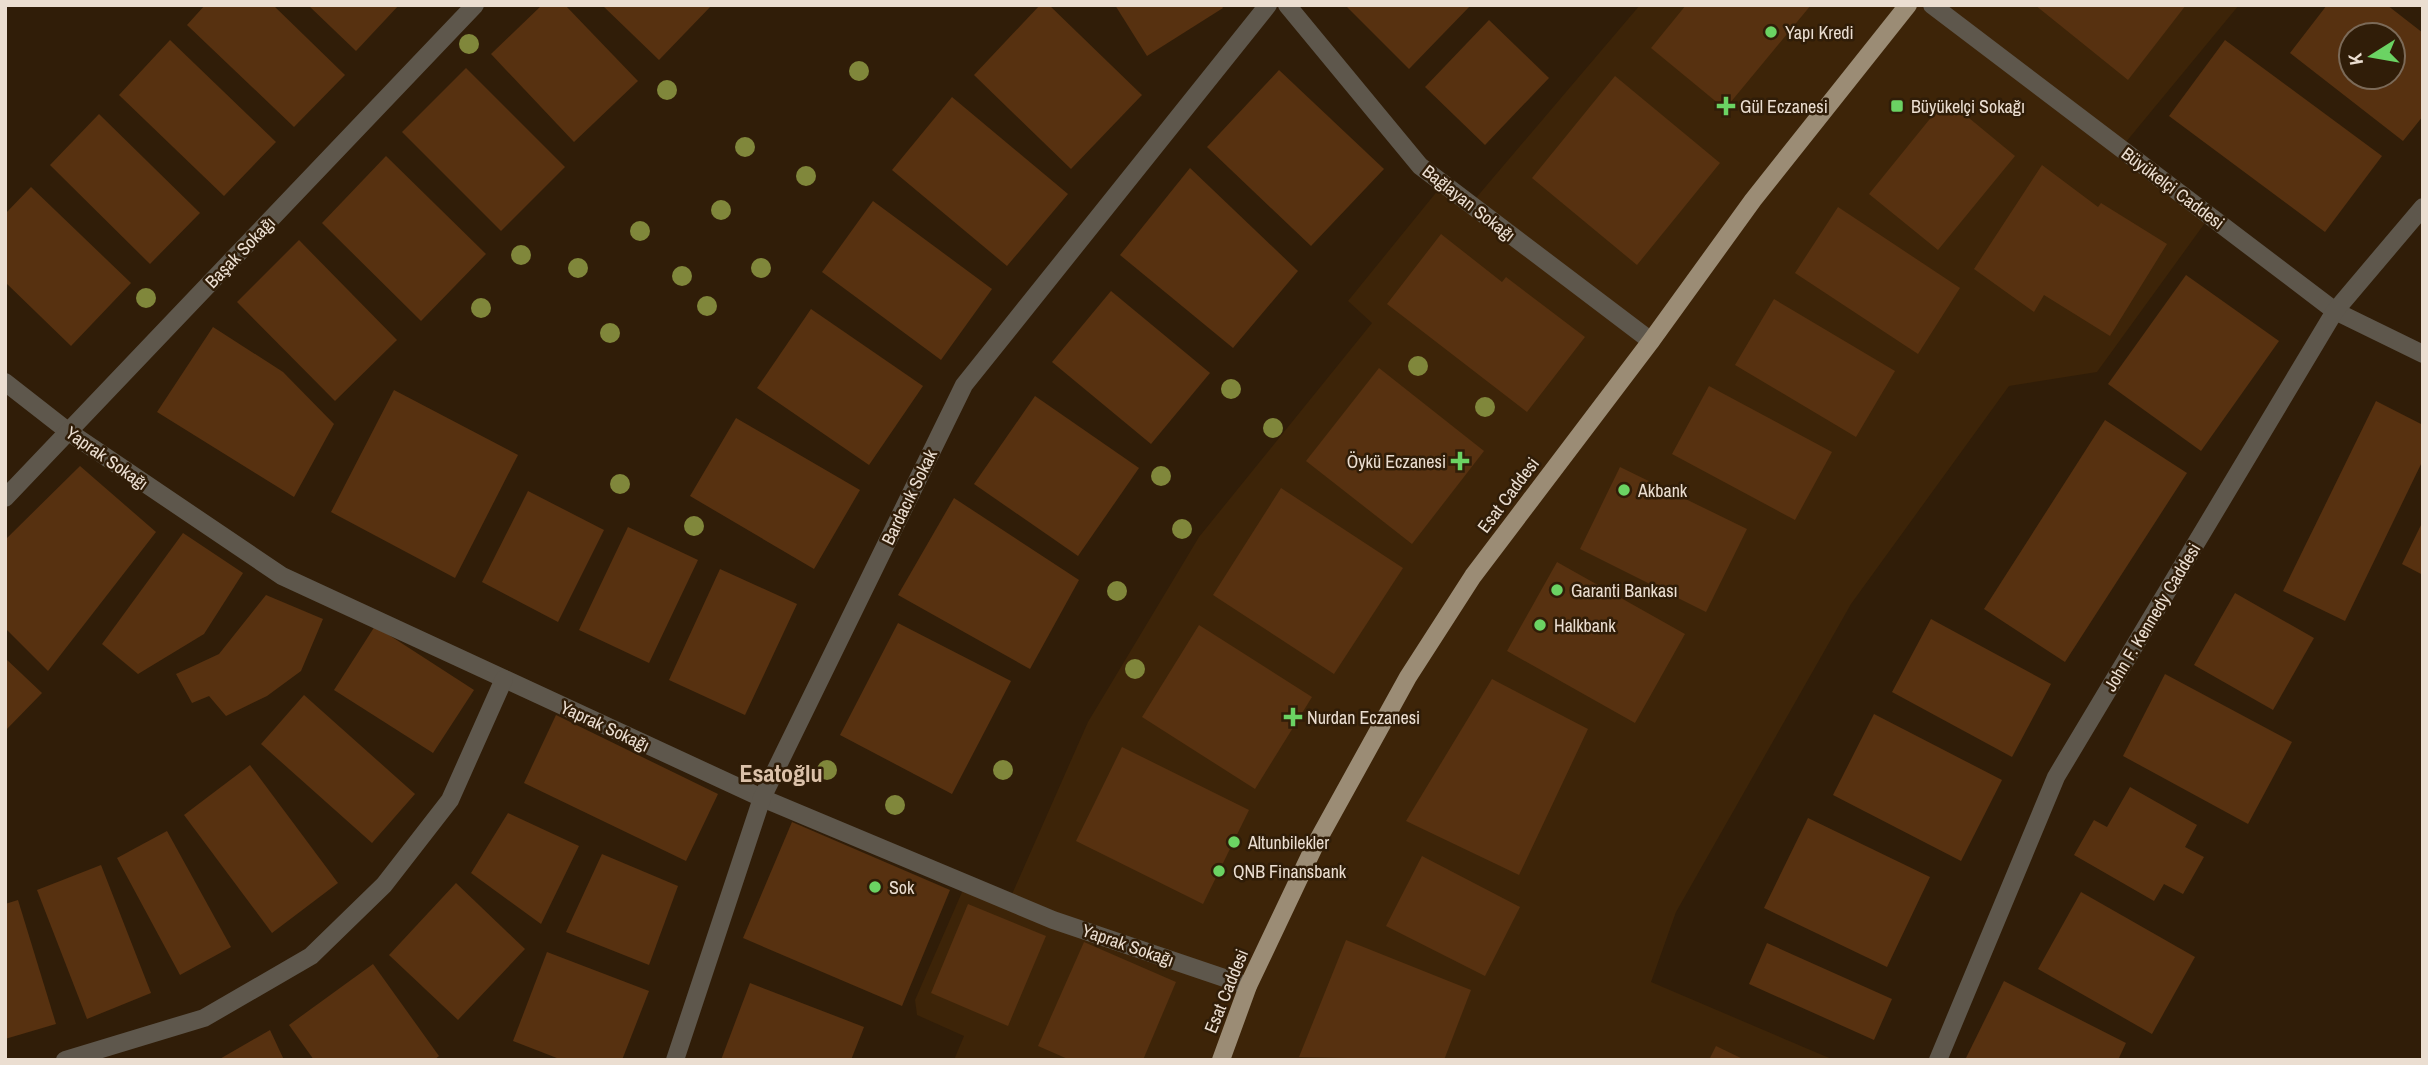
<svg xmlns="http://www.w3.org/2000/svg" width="2428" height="1065" viewBox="0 0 2428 1065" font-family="'Archivo Narrow',sans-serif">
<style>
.built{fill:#3d2408}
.building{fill:#573110;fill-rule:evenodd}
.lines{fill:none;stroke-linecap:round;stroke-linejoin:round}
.minor{stroke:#5e574c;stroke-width:18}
.major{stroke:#9b8c75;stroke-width:18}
.tree{fill:#80873b}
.poi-dot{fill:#6bd363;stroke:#301d08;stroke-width:2.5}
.labels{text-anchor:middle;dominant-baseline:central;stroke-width:5;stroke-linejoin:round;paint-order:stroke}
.poi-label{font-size:18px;fill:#ebded1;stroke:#301d08;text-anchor:start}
.street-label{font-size:18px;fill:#ebded1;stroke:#301d08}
.district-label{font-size:24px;font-weight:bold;fill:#dbc1a9;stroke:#301d08}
</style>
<rect width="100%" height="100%" fill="#301d08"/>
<polygon class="built" points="1640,5 2239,5 2121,148 2210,216 2097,372 2009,386 1851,604 1676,912 1651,982 1834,1060 954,1060 964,1036 917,1015 915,1000 966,883 1009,901 1088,722 1199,537 1372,323 1348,301 1443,184 1470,205"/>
<g class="building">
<polygon points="205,5 273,5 345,75 294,127 187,25"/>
<polygon points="308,5 399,5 356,51"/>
<polygon points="542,5 565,5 638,81 574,142 491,54"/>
<polygon points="602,5 712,5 659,60"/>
<polygon points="1040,5 1049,5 1142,95 1071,169 974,75"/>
<polygon points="1115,5 1221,5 1223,8 1147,56"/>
<polygon points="1345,5 1471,5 1409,69"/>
<polygon points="1686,5 1811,5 1725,109 1651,48"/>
<polygon points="2035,5 2186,5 2128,80"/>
<path d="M 2327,5 L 2387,5 L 2423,33 L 2423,116 L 2403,141 L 2290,53 ZM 2351,35 L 2393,35 L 2393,77 L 2351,77 Z"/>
<polygon points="1489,20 1549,78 1485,145 1425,87"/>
<polygon points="170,40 276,142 224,196 119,95"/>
<polygon points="2225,40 2382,156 2325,232 2169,116"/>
<polygon points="466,68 565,167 501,231 402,132"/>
<polygon points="1279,70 1384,169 1311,246 1207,147"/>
<polygon points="1615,76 1720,163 1637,265 1532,178"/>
<polygon points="952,97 1068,194 1007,266 892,170"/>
<polygon points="1946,99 2015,156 1938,250 1869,194"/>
<polygon points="99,114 200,213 150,264 50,165"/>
<polygon points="386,156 486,254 421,321 322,223"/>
<polygon points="2042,165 2098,207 2101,203 2167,244 2110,336 2044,295 2034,312 1974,269"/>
<polygon points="1190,168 1298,271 1233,348 1120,255"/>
<polygon points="31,187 131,283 71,346 5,282 5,214"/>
<polygon points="873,201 992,289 941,360 822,272"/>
<polygon points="1838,207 1960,288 1918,354 1795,273"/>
<polygon points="1441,234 1502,282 1506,277 1585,337 1527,412 1387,304"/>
<polygon points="299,240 397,340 335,401 237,302"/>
<polygon points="2186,275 2279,341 2201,451 2108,384"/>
<polygon points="1111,291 1210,373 1151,444 1052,362"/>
<polygon points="1774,299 1895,371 1856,437 1735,365"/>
<polygon points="811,309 923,386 869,465 757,388"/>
<polygon points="213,327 283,372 334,424 294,497 157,412"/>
<polygon points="1379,368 1484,451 1412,544 1306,461"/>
<polygon points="1709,386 1832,452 1795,520 1672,454"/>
<polygon points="394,390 518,455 455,578 331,512"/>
<polygon points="1035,396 1139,468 1078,556 974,484"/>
<polygon points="2376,401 2423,425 2423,460 2345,621 2283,591"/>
<polygon points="736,418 860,490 814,569 690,496"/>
<polygon points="2105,420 2187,473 2065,662 1984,609"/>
<polygon points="80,466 156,532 48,671 5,628 5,540"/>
<polygon points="1620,467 1747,529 1706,612 1580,549"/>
<polygon points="1281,488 1403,568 1334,674 1213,595"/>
<polygon points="528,491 604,530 558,622 482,582"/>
<polygon points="954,498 1079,580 1030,669 898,595"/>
<polygon points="2423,521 2423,575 2402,564"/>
<polygon points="628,527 698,560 649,663 579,630"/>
<polygon points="183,533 243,573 204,634 138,674 102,644"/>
<polygon points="1557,562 1685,634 1635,723 1507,651"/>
<polygon points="720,569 797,604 745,715 669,680"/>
<polygon points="2235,593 2314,638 2273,710 2194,665"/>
<polygon points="266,595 323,619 301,671 267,696 226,716 209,696 192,703 176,674 219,654"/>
<polygon points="1931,619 2051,684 2012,757 1892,692"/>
<polygon points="898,623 1011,681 952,794 840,735"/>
<polygon points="1199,625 1312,697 1255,789 1142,717"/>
<polygon points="375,626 474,690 433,753 334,690"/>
<polygon points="5,658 42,693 5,731"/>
<polygon points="2165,674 2292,742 2248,824 2123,756"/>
<polygon points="1492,679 1588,729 1519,875 1406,821"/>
<polygon points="304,695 415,794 372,843 261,744"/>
<polygon points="1874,714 2002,780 1961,861 1833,795"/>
<polygon points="556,715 718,794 686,861 524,783"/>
<polygon points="1122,747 1249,810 1203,904 1076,841"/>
<polygon points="250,765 338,883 272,933 184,815"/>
<polygon points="2130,787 2197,825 2185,847 2204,857 2183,894 2164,884 2154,901 2074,855 2094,820 2107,827"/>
<polygon points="508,813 579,846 541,924 471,873"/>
<polygon points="1808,818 1930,877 1887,967 1764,908"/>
<polygon points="792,822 950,890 902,1006 743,938"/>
<polygon points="167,831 231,947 180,975 117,858"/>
<polygon points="602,854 678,886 649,965 566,932"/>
<polygon points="1422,856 1520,907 1485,976 1386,926"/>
<polygon points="101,865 151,993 87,1019 37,890"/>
<polygon points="456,883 525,949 458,1020 389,955"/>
<polygon points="2081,892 2195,957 2152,1034 2038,969"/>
<polygon points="18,900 56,1024 5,1039 5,904"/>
<polygon points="968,904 1046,936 1008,1026 931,993"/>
<polygon points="1346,940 1471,990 1444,1060 1299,1057"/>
<polygon points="1084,942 1176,982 1143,1060 1070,1060 1038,1046"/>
<polygon points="1767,943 1892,999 1874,1040 1749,984"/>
<polygon points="547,952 649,991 622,1060 562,1060 513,1041"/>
<polygon points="373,964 439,1056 434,1060 314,1060 289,1025"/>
<polygon points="2004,981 2126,1043 2118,1060 1965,1060"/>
<polygon points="750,983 864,1027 851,1060 721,1060"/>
<polygon points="270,1030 284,1060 218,1060"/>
<polygon points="1716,1046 1745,1060 1709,1060"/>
</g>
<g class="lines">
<g class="minor">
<polyline points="1287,5 1420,166 1651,341"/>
<polyline points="1932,5 2335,311 2423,354"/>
<polyline points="5,382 69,432 282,576 762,798 1053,920 1248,986"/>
<polyline points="5,498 475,5"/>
<polyline points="65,1060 204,1018 311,956 384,885 450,800 504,679"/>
<polyline points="675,1060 762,798 964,385 1268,5"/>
<polyline points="1938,1060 2056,777 2335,311 2423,207"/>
</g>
<polyline class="major" points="1221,1060 1248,986 1314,847 1408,677 1473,576 1651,341 1753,200 1908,5"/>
</g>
<g class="tree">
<circle cx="469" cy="44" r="10"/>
<circle cx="859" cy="71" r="10"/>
<circle cx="667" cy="90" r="10"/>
<circle cx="745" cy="147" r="10"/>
<circle cx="806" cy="176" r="10"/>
<circle cx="721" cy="210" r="10"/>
<circle cx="640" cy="231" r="10"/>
<circle cx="521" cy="255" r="10"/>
<circle cx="578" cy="268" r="10"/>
<circle cx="761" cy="268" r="10"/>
<circle cx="682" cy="276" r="10"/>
<circle cx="146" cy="298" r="10"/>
<circle cx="707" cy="306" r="10"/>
<circle cx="481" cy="308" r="10"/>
<circle cx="610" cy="333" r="10"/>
<circle cx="1418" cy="366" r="10"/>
<circle cx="1231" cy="389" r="10"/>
<circle cx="1485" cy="407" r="10"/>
<circle cx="1273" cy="428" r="10"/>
<circle cx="1161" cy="476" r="10"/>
<circle cx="620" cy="484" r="10"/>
<circle cx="694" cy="526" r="10"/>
<circle cx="1182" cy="529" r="10"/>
<circle cx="1117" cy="591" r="10"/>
<circle cx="1135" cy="669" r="10"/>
<circle cx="827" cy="770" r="10"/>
<circle cx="1003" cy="770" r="10"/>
<circle cx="895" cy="805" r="10"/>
</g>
<g class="poi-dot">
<circle cx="1771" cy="32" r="7"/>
<path d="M1722.5 95.5h7v7h7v7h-7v7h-7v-7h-7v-7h7z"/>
<rect x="1890" y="99" width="14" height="14" rx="3.5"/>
<path d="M1456.5 450.5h7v7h7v7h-7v7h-7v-7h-7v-7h7z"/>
<circle cx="1624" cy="490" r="7"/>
<circle cx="1557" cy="590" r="7"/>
<circle cx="1540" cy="625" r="7"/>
<path d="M1289.5 706.5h7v7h7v7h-7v7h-7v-7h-7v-7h7z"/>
<circle cx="1234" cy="842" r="7"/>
<circle cx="1219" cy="871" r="7"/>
<circle cx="875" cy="887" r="7"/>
</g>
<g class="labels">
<g class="poi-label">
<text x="1785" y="32">Yapı Kredi</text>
<text x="1740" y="106">Gül Eczanesi</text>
<text x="1911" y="106">Büyükelçi Sokağı</text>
<text x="1446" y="461" text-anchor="end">Öykü Eczanesi</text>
<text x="1638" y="490">Akbank</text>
<text x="1571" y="590">Garanti Bankası</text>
<text x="1554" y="625">Halkbank</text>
<text x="1307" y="717">Nurdan Eczanesi</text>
<text x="1248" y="842">Altunbilekler</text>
<text x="1233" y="871">QNB Finansbank</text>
<text x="889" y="887">Sok</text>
</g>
<g class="street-label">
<text transform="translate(2173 188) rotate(37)">Büyükelçi Caddesi</text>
<text transform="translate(1469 203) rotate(38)">Bağlayan Sokağı</text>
<text transform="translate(240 252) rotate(-46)">Başak Sokağı</text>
<text transform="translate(107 458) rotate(35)">Yaprak Sokağı</text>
<text transform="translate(1508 495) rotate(-53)">Esat Caddesi</text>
<text transform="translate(909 497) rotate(-64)">Bardacık Sokak</text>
<text transform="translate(2152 617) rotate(-59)">John F. Kennedy Caddesi</text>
<text transform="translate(605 726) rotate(25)">Yaprak Sokağı</text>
<text transform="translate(1128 945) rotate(19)">Yaprak Sokağı</text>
<text transform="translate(1226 991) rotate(-68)">Esat Caddesi</text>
</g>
<g class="district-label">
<text x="781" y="773">Esatoğlu</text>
</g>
</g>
<rect width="2428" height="1065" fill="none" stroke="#ebded1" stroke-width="14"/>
<g transform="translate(2372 56) rotate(259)"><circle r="33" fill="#301d08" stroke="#7b6a58" stroke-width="2"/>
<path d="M0-5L12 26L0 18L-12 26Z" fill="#6bd363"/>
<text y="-10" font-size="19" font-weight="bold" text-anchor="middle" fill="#ebded1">K</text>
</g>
</svg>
